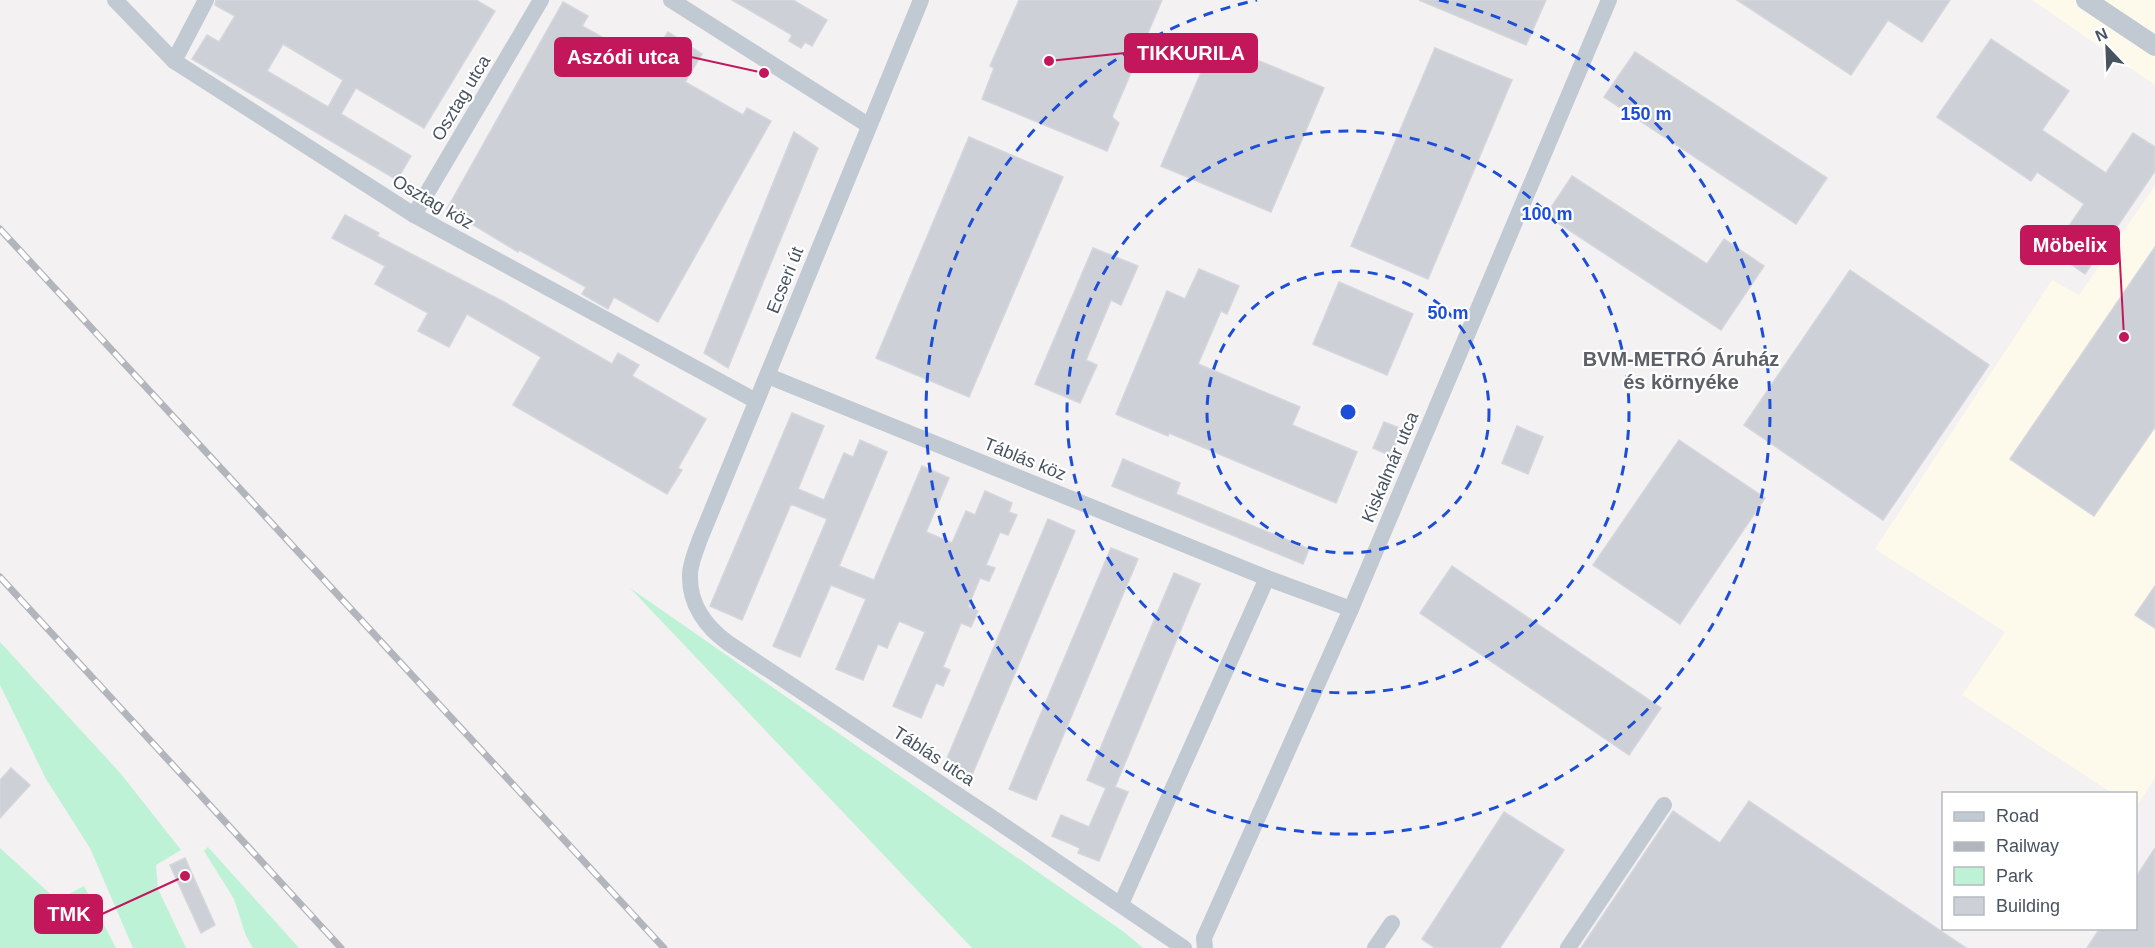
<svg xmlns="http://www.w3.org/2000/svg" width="2155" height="948" viewBox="0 0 2155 948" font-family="Helvetica,sans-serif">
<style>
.commercial{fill:#fdf9eb}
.green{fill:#bef2d6}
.building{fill:#cdd0d6;stroke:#d5d6dd;stroke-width:1.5;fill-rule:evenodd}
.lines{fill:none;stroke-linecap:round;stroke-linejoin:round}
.minor{stroke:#c1cad3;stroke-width:16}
.tertiary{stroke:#c1cad3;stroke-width:20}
.rail-casing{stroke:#b3b5bc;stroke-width:7}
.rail{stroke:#fff;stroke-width:4.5;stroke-dasharray:14;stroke-linecap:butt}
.ring{fill:none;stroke:#1d4ed8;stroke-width:3;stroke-dasharray:10 8}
.labels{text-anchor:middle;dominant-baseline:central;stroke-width:4.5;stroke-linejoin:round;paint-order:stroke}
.street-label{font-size:18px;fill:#485360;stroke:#fff}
.neighbourhood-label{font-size:20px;font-weight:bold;fill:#5d6066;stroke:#fff}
.centre{fill:#1d4ed8;stroke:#fff;stroke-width:3}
.ring-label{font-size:18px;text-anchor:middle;font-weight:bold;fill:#1d4ed8;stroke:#fff;stroke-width:4.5;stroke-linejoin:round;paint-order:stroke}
.leader{fill:none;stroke:#c2185b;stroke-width:2}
.callout-dot{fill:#c2185b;stroke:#fff;stroke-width:2}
.callout{fill:#c2185b;stroke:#c2185b;stroke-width:2}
.callout-label{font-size:20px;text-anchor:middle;font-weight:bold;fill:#fff}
</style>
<rect width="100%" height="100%" fill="#f3f1f1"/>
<g class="commercial">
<polygon points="2032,0 2155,0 2155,85"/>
<polygon points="2155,186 2155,778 2136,807 2136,794 2112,793 1962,695 2005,632 1875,549 2052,280 2079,295"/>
</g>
<g class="green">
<polygon points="630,588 1124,932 1143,948 972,948"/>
<polygon points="0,642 121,774 181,850 156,865 158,889 186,948 133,948 90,848 46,779 0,685"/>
<polygon points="208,847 299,948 253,948 246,936 234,899 204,851"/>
<polygon points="0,848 57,900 84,886 116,948 0,948"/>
</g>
<g class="building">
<path d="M 216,0 L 476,0 L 495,11 L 424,128 L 356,88 L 341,114 L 411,156 L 397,180 L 192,59 L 207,35 L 219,42 L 235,16 L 215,5 ZM 283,44 L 343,80 L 328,107 L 267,71 Z"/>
<polygon points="732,0 793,0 827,20 812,46 805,42 801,48 789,41 792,35"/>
<polygon points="1019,0 1162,0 1112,117 1119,123 1107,151 982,99 994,68 990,66"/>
<polygon points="1419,0 1546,0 1526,45"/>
<polygon points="1737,0 1950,0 1922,42 1888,20 1851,75"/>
<polygon points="563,2 588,16 582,26 648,63 668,32 702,54 685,82 743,115 747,108 771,121 658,322 614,297 608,309 582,294 586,287 519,250 518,252 447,209"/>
<polygon points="1991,39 2069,91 2042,130 2106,173 2133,133 2155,147 2155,171 2085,274 2052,251 2084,204 2037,172 2031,181 1937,117"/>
<polygon points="1214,42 1324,88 1271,212 1161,166"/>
<polygon points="1435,48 1512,80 1428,279 1351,246"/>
<polygon points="1635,52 1827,178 1796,224 1604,97"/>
<polygon points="794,132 818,148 728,368 704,353"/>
<polygon points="969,137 1063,177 969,397 876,358"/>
<polygon points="1572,176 1707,264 1724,239 1764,266 1721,330 1546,215"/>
<polygon points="345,215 379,233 377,236 504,302 612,364 618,353 639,365 632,376 706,419 678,468 682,470 667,494 513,405 541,357 467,314 449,347 418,331 428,313 375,284 385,266 332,238"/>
<polygon points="2155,247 2155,427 2094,516 2010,459"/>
<polygon points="1093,248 1138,266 1121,305 1111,300 1086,360 1097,365 1080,403 1035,384"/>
<polygon points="1199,269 1239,286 1227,314 1221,311 1198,364 1300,407 1292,425 1357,452 1336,503 1169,433 1168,436 1116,414 1167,291 1185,299"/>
<polygon points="1850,270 1989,365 1883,520 1744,425"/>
<polygon points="1339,282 1413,314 1387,375 1313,344"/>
<polygon points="792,413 824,426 798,489 824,500 844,453 853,457 860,440 887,452 839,566 874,580 922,466 949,478 926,532 952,543 966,511 975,515 985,491 1012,503 1009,512 1017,515 1008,535 1000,532 986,565 995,568 989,581 980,578 968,607 978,611 971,627 961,623 943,667 950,670 943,686 936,683 921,718 893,706 925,632 899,621 887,648 878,644 863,680 836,669 866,599 831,585 800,657 773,646 827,519 791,504 742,620 710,606"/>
<polygon points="1384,422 1402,429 1391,456 1373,448"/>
<polygon points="1517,426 1543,437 1528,474 1502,463"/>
<polygon points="1679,440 1765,498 1680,624 1593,565"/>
<polygon points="1123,459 1180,483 1176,494 1309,549 1303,564 1112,486"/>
<polygon points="1048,519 1075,531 972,775 945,763"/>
<polygon points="1111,548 1138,559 1036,800 1009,789"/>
<polygon points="1452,566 1661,708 1629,755 1420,613"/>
<polygon points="1174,573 1200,584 1115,787 1128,792 1099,861 1078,853 1080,848 1052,836 1061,815 1089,827 1106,788 1087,780"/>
<polygon points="2155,586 2155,628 2135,615"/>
<polygon points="11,768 30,785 0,818 0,780"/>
<polygon points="1749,801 1966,948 1581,948 1673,811 1720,843"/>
<polygon points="1504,812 1564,850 1500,948 1435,948 1422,939"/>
<polygon points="2155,848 2155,948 2087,948 2100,928 2136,928 2136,877"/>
<polygon points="185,858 215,925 201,933 170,865"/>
</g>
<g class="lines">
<g class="minor">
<polyline points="115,0 174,61 414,215 756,401"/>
<polyline points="671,0 868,125"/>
<path d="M 921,0 L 700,539 C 696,550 690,564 690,575 C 689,604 706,627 728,643 L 991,817 L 1184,948"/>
<polyline points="174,61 206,0"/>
<polyline points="414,215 541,0"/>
<polyline points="768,376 1267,578 1351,609"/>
<polyline points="1121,904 1267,578"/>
<polyline points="1205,948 1204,938 1351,609 1609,0"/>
<polyline points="1375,948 1392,923"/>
<polyline points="1568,948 1664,805"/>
</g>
<polyline class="tertiary" points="2086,0 2155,46"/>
<defs>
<g id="rail">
<polyline points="0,229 664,948"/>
<polyline points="0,577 341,948"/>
</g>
</defs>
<use href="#rail" class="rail-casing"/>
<use href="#rail" class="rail"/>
</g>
<g class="ring">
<circle cx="1348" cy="412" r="141"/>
<circle cx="1348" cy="412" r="281"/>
<path d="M1439 0A422 422 0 1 1 1257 0"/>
</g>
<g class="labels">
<g class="street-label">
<text transform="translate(461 98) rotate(-59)">Osztag utca</text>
<text transform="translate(433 202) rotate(30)">Osztag köz</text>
<text transform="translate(785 280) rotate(-68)">Ecseri út</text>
<text transform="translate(1025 459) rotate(22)">Táblás köz</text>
<text transform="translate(1390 467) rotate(-67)">Kiskalmár utca</text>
<text transform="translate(934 756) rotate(33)">Táblás utca</text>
</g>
<g class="neighbourhood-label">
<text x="1681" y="359">BVM-METRÓ Áruház<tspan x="1681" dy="23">és környéke</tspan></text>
</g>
</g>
<circle cx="1348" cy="412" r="9" class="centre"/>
<g class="ring-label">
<text x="1646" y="120">150 m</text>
<text x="1547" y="220">100 m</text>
<text x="1448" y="319">50 m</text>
</g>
<path class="leader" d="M1049 61L1125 53M764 73L691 57M2124 337L2119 245M185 876L102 914"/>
<g class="callout-dot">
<circle cx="1049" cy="61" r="6"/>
<circle cx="764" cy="73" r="6"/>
<circle cx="2124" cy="337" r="6"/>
<circle cx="185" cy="876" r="6"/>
</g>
<g class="callout">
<rect x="1125" y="34" width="132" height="38" rx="6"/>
<rect x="555" y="38" width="136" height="38" rx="6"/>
<rect x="2021" y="226" width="98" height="38" rx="6"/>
<rect x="35" y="895" width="67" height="38" rx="6"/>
</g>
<g class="callout-label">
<text x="1191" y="60">TIKKURILA</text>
<text x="623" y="64">Aszódi utca</text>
<text x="2070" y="252">Möbelix</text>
<text x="69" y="921">TMK</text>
</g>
<rect x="1942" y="792" width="195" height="138" fill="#ffffff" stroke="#b6babf" stroke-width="1.5"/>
<rect x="1954" y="812" width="30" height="9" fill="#c1cad3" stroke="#b6babf" stroke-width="1.5"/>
<text x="1996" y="822" font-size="18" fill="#485360">Road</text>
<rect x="1954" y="842" width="30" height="9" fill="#b3b5bc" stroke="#b6babf" stroke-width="1.5"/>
<text x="1996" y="852" font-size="18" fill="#485360">Railway</text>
<rect x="1954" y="867" width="30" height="18" fill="#bef2d6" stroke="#b6babf" stroke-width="1.5"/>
<text x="1996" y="882" font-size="18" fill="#485360">Park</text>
<rect x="1954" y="897" width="30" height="18" fill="#cdd0d6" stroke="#b6babf" stroke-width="1.5"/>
<text x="1996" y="912" font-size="18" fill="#485360">Building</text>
<g transform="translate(2107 48) rotate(337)" stroke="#ffffff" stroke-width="4.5" paint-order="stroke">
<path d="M0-4.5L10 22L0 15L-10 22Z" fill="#485360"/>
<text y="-9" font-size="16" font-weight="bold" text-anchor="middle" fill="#485360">N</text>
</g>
</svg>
